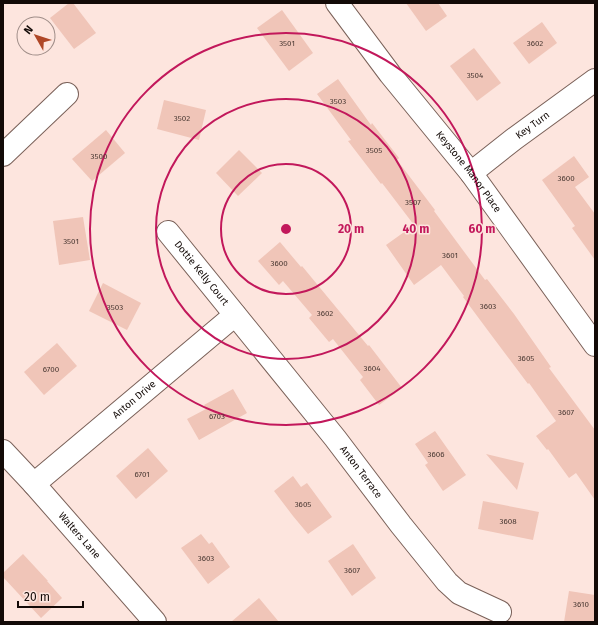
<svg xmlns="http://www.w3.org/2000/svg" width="598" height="625" viewBox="0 0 598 625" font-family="'Fira Sans',sans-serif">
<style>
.building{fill:#f0c5b8}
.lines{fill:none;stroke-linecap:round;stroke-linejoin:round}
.street-casing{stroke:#7a6159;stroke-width:24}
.street{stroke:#fff;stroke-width:22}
.ring{fill:none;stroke:#c2185b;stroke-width:2}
.labels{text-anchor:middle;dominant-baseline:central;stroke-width:3;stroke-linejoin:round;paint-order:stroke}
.number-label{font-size:8px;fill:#4a3933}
.street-label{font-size:10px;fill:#130a07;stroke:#fde5de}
.centre{fill:#c2185b;stroke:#fde5de;stroke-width:2}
.ring-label{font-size:12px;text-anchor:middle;font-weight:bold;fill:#c2185b;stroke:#fde5de;stroke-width:3;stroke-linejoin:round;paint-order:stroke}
</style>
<rect width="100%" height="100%" fill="#fde5de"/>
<g class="building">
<polygon points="69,3 73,3 96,33 74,49 50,18"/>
<polygon points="406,3 438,3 447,16 426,31"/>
<polygon points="282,10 313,53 289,71 257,28"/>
<polygon points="542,22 557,43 529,64 513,43"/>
<polygon points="474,48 501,83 477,101 450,66"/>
<polygon points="338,79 371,125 372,123 399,158 397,160 435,210 434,211 485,280 487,279 514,314 551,367 549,368 595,430 595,500 576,473 569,478 548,449 547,450 536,436 556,421 529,383 528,384 489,332 463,297 464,296 441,265 414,285 386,245 414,225 382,183 381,184 348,141 351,140 317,94"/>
<polygon points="164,100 206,110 199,140 157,129"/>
<polygon points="106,130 125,153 92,181 72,159"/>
<polygon points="239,150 262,173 238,196 216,173"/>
<polygon points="574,156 589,177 575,187 595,214 595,260 572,228 575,226 542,180"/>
<polygon points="83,217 90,260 59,265 53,221"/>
<polygon points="280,242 301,267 302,266 368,346 369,345 402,388 379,405 360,380 363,377 333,339 329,342 309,318 312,315 283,281 279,285 258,261"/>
<polygon points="103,283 141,303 127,330 89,311"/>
<polygon points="57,343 77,366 44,395 24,372"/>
<polygon points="233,389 247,413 199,440 187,419 206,409 204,405"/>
<polygon points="435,431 466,475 443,491 425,465 428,463 415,444"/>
<polygon points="148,448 168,471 136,499 116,476"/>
<polygon points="486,454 524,463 517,490"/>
<polygon points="293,476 301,487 307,483 332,517 308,534 293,516 274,491"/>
<polygon points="483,501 539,512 533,540 478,529"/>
<polygon points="201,534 209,544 212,542 230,567 208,584 181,548"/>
<polygon points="353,544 376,578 352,596 328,561"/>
<polygon points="23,554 48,581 47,581 62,598 41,618 3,577 3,573"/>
<polygon points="569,591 595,595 595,613 594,622 564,622"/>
<polygon points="259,598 279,622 231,622"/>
</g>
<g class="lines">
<defs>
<g id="street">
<path id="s1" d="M 337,3 L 390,74 L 471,173 L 595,345"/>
<polyline points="3,155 67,94"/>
<path id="s2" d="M 471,173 L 514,139 L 595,80"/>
<path id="s3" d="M 168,232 L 335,438 L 401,525 L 447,582 L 459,593 L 500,612"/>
<path id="s4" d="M 3,451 L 34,484 L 155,622"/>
<path id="s5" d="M 34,484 L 235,315"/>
</g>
</defs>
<use href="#street" class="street-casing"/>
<use href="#street" class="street"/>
</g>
<g class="ring">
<circle cx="286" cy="229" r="65"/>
<circle cx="286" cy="229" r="130"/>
<circle cx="286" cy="229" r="196"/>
</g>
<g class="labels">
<g class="number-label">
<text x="287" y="43">3501</text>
<text x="535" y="43">3602</text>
<text x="475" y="75">3504</text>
<text x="338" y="101">3503</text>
<text x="182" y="118">3502</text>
<text x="374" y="150">3505</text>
<text x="99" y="156">3500</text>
<text x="566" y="178">3600</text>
<text x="413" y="202">3507</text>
<text x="71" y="241">3501</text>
<text x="450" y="255">3601</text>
<text x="279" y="263">3600</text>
<text x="488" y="306">3603</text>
<text x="115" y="307">3503</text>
<text x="325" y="313">3602</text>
<text x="526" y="358">3605</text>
<text x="372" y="368">3604</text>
<text x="51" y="369">6700</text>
<text x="566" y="412">3607</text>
<text x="217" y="416">6703</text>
<text x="436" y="454">3606</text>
<text x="142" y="474">6701</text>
<text x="303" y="504">3605</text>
<text x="508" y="521">3608</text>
<text x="206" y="558">3603</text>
<text x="352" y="570">3607</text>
<text x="581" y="604">3610</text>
</g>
<g class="street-label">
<text stroke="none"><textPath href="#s2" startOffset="78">Key Turn</textPath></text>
<text stroke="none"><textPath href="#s1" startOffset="214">Keystone Manor Place</textPath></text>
<text stroke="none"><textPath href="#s3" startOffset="53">Dottie Kelly Court</textPath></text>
<text stroke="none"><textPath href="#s5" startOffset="131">Anton Drive</textPath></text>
<text stroke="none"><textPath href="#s3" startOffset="308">Anton Terrace</textPath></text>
<text stroke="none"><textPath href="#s4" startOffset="114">Walters Lane</textPath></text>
</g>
</g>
<circle cx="286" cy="229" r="6" class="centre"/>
<g class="ring-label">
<text x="351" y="233">20 m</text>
<text x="416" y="233">40 m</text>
<text x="482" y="233">60 m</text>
</g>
<rect width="598" height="625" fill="none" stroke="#130a07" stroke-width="8"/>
<g transform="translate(36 36) rotate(309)"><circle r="19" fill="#fde5de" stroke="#9f8d88"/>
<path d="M0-3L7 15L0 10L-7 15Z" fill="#af4727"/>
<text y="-6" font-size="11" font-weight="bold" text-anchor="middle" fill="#130a07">N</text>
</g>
<path d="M18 601v6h65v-6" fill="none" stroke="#130a07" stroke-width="2"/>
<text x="24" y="601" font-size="12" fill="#130a07" stroke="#fde5de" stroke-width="3" paint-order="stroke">20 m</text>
</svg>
